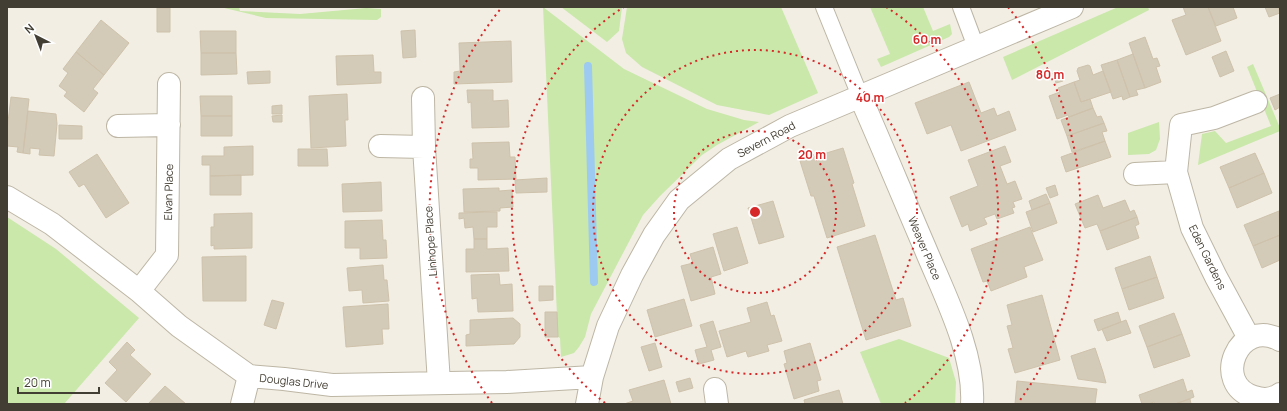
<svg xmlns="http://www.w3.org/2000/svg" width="1287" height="411" font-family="Manrope,sans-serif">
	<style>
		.green { fill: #c9e8aa }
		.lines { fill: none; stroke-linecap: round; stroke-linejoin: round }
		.stream { stroke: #9ccaf1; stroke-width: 8 }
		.building { fill: #d3cab8; stroke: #cec2ab }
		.lane-casing { stroke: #bdb6a5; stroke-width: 18 }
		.street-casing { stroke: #bdb6a5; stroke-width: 24 }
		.lane { stroke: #fff; stroke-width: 16 }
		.street { stroke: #fff; stroke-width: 22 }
		.ring { fill: none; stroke: #d62828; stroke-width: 2; stroke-dasharray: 2 4 }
		.labels { text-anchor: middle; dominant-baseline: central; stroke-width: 3; stroke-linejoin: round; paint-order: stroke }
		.street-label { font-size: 11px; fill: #433e33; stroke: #fff }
		.centre { fill: #d62828; stroke: #fff; stroke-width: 2 }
		.ring-label { font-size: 12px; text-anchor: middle; font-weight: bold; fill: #d62828; stroke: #fff; stroke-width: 3; stroke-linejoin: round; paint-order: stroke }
	</style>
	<rect width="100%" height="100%" fill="#f2eee3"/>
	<!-- green -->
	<path class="green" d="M220,7H239L240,11L300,14L366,8L381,9V17L377,20L266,18Z
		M543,7L624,69L707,109L744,120L759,122L717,145L702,155L660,196L643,215L591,314L585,337L579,347L574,353L561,357L560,338L558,337Z
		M561,7H622L619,31L607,42Z
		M627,7H781L818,93L769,115L717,105L642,67L626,53L622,39Z
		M870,7H923L933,31L950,24L952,34L949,37L881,67L877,59L890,54Z
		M1118,7H1148L1149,10L1012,80L1003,57Z
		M1253,64L1280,128V131L1198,165L1202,134L1215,131L1226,143L1271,126L1247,67Z
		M1159,122L1160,139L1156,150L1149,154L1128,155V133Z
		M7,217L56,249L139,318L64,404H7Z
		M899,339L949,358L956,382L955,404H881L860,352Z"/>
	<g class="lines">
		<!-- stream -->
		<path class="stream" d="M588,66L594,282"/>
	</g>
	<!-- building -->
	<path class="building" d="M1183,7H1208L1221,41L1186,55L1172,20L1186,15Z
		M1208,7H1233L1237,18L1216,26Z
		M1265,7H1278L1280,13L1269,17Z
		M157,8H170V32H157Z
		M101,20L129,43L104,75L76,52Z
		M415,30L416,57L403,58L401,31Z
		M200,31H236V53H201Z
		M1145,37L1153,59L1157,58L1160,66L1156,67L1161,82L1145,88L1129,43Z
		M511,41L512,82L454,84V72L460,71L459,43Z
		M1226,51L1234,71L1220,77L1212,57Z
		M76,52L104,75L93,89L98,93L84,112L64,96L67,92L59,86L68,73L63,69Z
		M201,53H236L237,74L201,75Z
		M1133,54L1145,88L1136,90L1138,95L1130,97L1117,60Z
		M373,55L374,72H381V83L337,85L336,56Z
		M1117,60L1130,97L1123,100L1122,96L1113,99L1101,65Z
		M1088,65L1090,66L1093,75L1103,71L1111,92L1081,102L1074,82L1080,80L1077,71L1078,68Z
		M270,71V83L248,84L247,72Z
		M1059,71L1063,81L1056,83L1053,73Z
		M969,82L981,113L994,108L997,116L1009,111L1016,130L961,151L951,125L927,134L915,103Z
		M1074,82L1081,102L1090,99L1093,108L1069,117L1068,115L1057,119L1049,96L1060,92L1058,88Z
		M467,90H493V101L508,100L509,127L472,128L471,102L468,103Z
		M347,94L348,120H345L346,146L311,148L309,96Z
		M1280,94V107L1275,110L1270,98Z
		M200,96H232V116H201Z
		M11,97L29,99L23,153L17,152L18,147L7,146V130Z
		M282,105V114H272V106Z
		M1093,108L1097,117L1101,116L1104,123L1067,136L1061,120Z
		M28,111L56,114L57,124L54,156L39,155L40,149L30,148V154L23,153Z
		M282,115V122H273L272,116Z
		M201,116H232V136H201Z
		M1104,123L1107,131L1102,132L1105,141L1072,152L1067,136Z
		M59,125L82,126V139H59Z
		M1105,141L1111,157L1066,172L1061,157Z
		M509,142L510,157H515L516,179L478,180V168H470V159H473L472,143Z
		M253,146V175L210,176V165H202V156H224V147Z
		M1005,146L1011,162L1000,166L1007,184L1015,181L1022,199L1013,202L1015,207L1012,208L1014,213L997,219L995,214L984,218L987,224L970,231L968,224L962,227L950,197L978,186L968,160Z
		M843,148L854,183L852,184L865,226L827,238L814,196H811L800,161Z
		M298,149H327L328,166H298Z
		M1255,153L1264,173L1229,188L1220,167Z
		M97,154L129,203L106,218L84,184L79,187L69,172Z
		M1264,173L1272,193L1237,208L1229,188Z
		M241,175V195H210V176Z
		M547,178V192L516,193L515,180Z
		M381,182L382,211L343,212L342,184Z
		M1055,185L1058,195L1050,198L1046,188Z
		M499,188V191L512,190L513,207L500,208V211L464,212L463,189Z
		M1046,194L1050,203L1032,210L1029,201Z
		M1098,195L1103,208L1125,200L1130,212L1134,210L1137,217L1100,231L1097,224L1085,228L1075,204Z
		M773,201L784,237L759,244L748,208Z
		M1050,203L1057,223L1033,232L1026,212Z
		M1279,211L1280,235L1253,246L1244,225Z
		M491,212H497V227H487V239H474L473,227L465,228L464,218L459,219V213Z
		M252,213V248L214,249V245L211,246V227H214V214Z
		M1137,217L1139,224L1135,226L1139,238L1107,250L1100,231Z
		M382,220L383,240H386L387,258L360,259V248H345V221Z
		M737,227L748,263L724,271L713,234Z
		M1030,227L1043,260L1024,267L1027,277L991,291L987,281L983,282L971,249Z
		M875,235L896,300L903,298L911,326L866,340L837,247Z
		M1280,235V260L1262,268L1253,246Z
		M474,239H487V249L508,248L509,271L466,272V249H474Z
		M713,247L721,274L711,277L715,294L691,301L681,266L693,263L690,254Z
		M246,256V301H203L202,257Z
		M1150,256L1157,277L1122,289L1115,268Z
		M383,265L384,280H387L389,301L363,303L362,290L349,291L347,268Z
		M499,274L500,285L512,284L513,311L478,312L477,298L472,299L471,275Z
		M1157,277L1164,298L1129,310L1122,289Z
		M539,286H553V300L539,301Z
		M1042,295L1060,360L1015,373L1008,349L1013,348L1007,326L1012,325L1007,305Z
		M684,299L692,326L655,337L647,310Z
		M272,300L284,303L276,329L264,325Z
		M767,302L771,316L774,315L782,341L767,345L769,351L748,357L746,351L727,357L719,331L751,322L747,308Z
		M388,304L389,329H382L383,344L346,347L343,307Z
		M545,312H557L558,337H545Z
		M1118,312L1121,322L1098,331L1094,320Z
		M1174,313L1182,334L1147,347L1139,326Z
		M513,318L520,324V337L514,344L466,346V335L470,334V320Z
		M1126,320L1131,333L1107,341L1102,329Z
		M713,321L721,347L711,350L714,360L699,364L695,350L707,347L700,325Z
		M1182,334L1190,356L1154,368L1147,347Z
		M127,342L135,350L130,355L151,374L126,402L105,383L117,370L109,362Z
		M655,343L662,367L649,371L641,347Z
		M810,343L821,380L817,381L819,391L794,399L784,364L787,363L784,351Z
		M1095,348L1103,372L1106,383L1078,379L1071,356Z
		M690,378L693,388L679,392L676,382Z
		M1183,379L1187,392L1192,390L1194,397L1175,404H1155L1154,402L1148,404H1142L1139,395Z
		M664,380L671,404H624L633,401L629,390Z
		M1017,381L1097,389L1095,404H1015Z
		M165,386L186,404H148Z
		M839,390L843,404H805L804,400Z
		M1190,399L1191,404H1175Z"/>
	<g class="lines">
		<!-- lane casing -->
		<g class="lane-casing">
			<path id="lane" d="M824,7L860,96
				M961,7L976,47"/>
		</g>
		<!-- street casing -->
		<g class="street-casing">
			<path id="street" d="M860,96C882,146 903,197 925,248C944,294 975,353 972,404
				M423,98L424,147L439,383
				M118,126L169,125
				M380,146L424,147
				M1176,172L1181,125L1214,118L1256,102
				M1135,174L1176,172L1192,228L1216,277L1249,338
				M7,197L52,224L139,291L179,326L249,376L284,379L332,385L507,382L592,377
				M139,291L167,255L169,84
				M1280,340C1238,317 1211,384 1254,397C1263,400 1272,400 1280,394
				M715,389L717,404
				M242,404L249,376
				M587,404L592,377L608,326L632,275L654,235L679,200L729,159L790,126L1072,7"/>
		</g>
		<!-- lane -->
		<use href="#lane" class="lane"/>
		<!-- street -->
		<use href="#street" class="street"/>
	</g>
	<!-- distance rings -->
	<g class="ring">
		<circle cx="755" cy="212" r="81"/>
		<circle cx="755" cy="212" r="162"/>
		<path d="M605 403A243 243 0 0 1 624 7M886 7A243 243 0 0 1 905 403"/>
		<path d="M492 403A325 325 0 0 1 502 7M1008 7A325 325 0 0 1 1018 403"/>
	</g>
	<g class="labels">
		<!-- street labels -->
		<g class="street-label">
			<text transform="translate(766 139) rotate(-28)">Severn Road</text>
			<text transform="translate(168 192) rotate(-89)">Elvan Place</text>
			<text transform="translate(430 241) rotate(-94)">Linhope Place</text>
			<text transform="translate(925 248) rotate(67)">Weaver Place</text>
			<text transform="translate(1208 257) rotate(64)">Eden Gardens</text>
			<text transform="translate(294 381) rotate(6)">Douglas Drive</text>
		</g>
	</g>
	<circle cx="755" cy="212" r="6" class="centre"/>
	<g class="ring-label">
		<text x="927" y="44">60 m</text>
		<text x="1050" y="79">80 m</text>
		<text x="870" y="102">40 m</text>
		<text x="812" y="159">20 m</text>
	</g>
	<!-- border -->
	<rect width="1287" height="411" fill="none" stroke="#433e33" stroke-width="16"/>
	<!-- north arrow -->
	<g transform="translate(36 36) rotate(318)" stroke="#ffffff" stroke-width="3" paint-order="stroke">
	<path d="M0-3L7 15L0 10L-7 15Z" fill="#433e33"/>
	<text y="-6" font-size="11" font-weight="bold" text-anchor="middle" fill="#433e33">N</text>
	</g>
	<!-- scale -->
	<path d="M18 387v6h81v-6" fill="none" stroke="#433e33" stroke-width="2"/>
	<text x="24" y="387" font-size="12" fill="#433e33" stroke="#ffffff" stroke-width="3" paint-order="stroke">20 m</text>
</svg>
